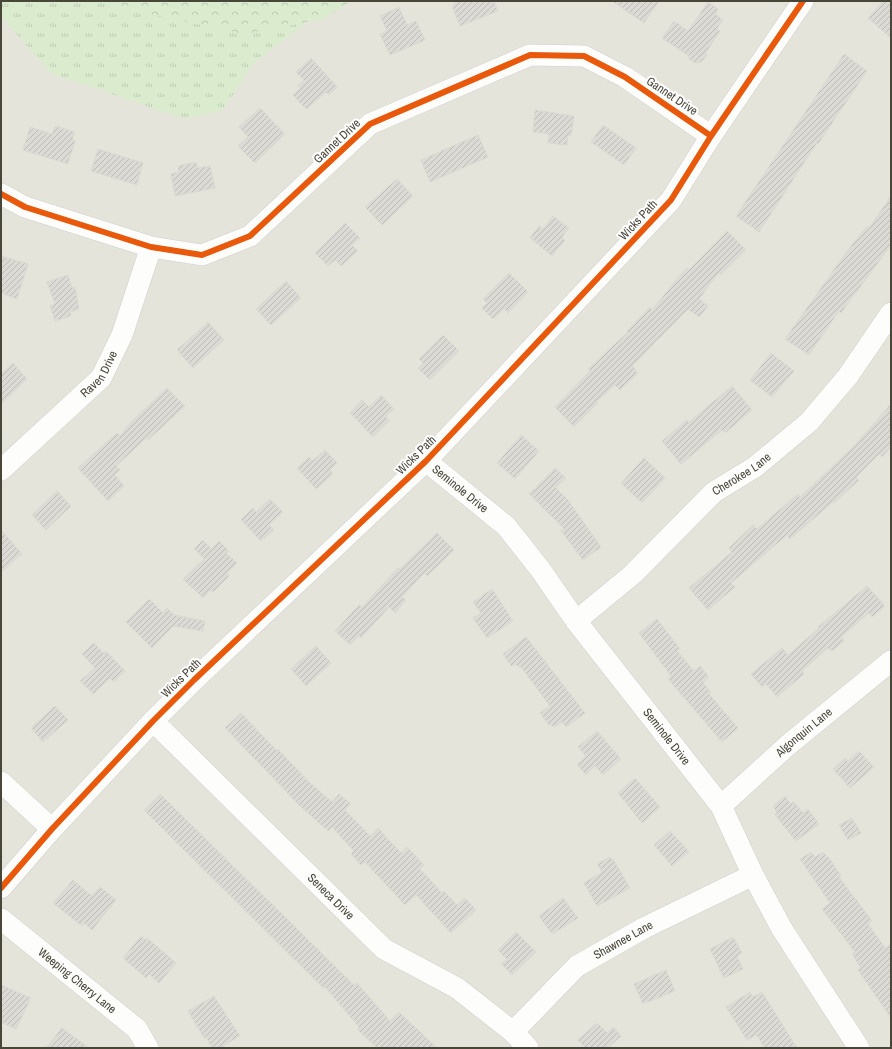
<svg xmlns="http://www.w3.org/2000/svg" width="892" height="1049" font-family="'Archivo Narrow',sans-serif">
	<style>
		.residential { fill: #e5e4db }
		.grass { fill: url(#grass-tufts) }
		.forest { fill: url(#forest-crowns) }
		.building { fill: url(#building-hatch); stroke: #dad9d2 }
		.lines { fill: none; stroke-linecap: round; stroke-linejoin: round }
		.minor-casing { stroke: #d0cfca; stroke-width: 22 }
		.minor { stroke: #fdfdfc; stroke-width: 21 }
		.cycleway-casing { stroke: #fff; stroke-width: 8 }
		.cycleway { stroke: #e8590c; stroke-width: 6 }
		.labels { text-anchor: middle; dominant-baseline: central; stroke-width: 4; stroke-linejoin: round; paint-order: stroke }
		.street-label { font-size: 12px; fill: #484539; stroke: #fff }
	</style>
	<defs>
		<pattern id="grass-tufts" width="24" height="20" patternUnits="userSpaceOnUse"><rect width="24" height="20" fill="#daebce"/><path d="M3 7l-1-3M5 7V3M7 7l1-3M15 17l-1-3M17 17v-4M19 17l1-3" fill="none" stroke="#bdcbb2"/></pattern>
		<pattern id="forest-crowns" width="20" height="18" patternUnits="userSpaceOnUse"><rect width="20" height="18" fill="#daebce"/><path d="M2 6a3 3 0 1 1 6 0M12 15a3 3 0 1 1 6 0" fill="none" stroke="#bdcbb2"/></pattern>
		<pattern id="building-hatch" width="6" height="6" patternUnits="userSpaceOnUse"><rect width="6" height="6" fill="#dbdad5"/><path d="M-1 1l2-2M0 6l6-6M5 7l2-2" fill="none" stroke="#bdbcb8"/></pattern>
	</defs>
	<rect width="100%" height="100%" fill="#f2f1ec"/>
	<!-- residential -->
	<path class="residential" d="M1,1H891V1048H1Z"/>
	<!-- grass -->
	<path class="grass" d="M1,1H106L118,7L244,34L307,22L254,63L223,110L185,119L50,73L1,16Z"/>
	<!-- forest -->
	<path class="forest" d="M106,1H352L323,19L244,34L118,7Z"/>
	<!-- building -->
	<path class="building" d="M454,1H494L498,11L460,26L452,6L455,4Z
		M612,1H659L644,23Z
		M883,1H891V38L868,18Z
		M708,2L718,9L715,14L723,20L717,28L720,31L705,54L707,55L701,62L695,63L689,59V56L662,38L674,21L688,31Z
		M399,7L407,25L416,21L425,40L390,55L380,34L387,31L380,16Z
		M844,54L867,71L818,144L817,143L759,232L736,216Z
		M311,58L337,87L329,95L326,92L306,109L293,95L301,88L298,86L304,80L296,72Z
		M260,108L285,134L255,163L238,146L248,137L239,127Z
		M535,110L574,116L571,136L568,135L567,145L548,143L549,134L533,132Z
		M603,125L636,148L624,165L591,142Z
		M55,126L75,132L72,140L75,141L68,164L23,150L30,127L52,134Z
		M478,135L488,157L430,182L421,160Z
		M98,149L143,163L137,185L91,171Z
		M196,162L198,168L210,166L215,188L175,196L171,174L179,172L178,166Z
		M397,179L413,196L382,225L365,207Z
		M891,196V245L841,313L839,311L809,355L785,339L845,254L867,226L869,228Z
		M553,216L569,228L562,237L565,240L552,256L530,238L539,226L543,229Z
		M345,223L360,238L352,245L358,251L341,266L335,260L328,266L315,253Z
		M727,231L746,250L721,275L719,272L699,299L708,306L699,317L688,309L632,366L638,373L620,390L615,385L596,402L598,403L574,427L555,407L590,371L588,369L628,332L627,331L650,307L652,310L686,268L689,270Z
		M1,256L28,264L17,299L1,293Z
		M509,273L528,292L508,313L504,309L493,319L482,308L487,303L483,299Z
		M68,275L72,288L75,287L79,309L70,312L71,316L55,321L50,305L55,304L47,282Z
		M286,281L301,298L271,325L256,309Z
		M208,322L224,340L193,368L177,350Z
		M443,335L459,351L430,380L418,368L423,363L419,359Z
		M771,353L794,371L772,397L750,380Z
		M13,363L27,379L1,404V374Z
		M732,386L752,410L725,433L722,430L681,464L662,441L687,420L689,422Z
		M167,388L185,406L148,440L146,438L116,466L120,470L115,475L124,486L108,501L78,468L117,433L120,436L132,421Z
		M381,395L394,409L386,417L389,421L373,437L350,413L362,400L369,407Z
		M891,404V447L882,457L879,454L856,477L859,480L834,503L833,502L790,539L787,535L731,583L735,587L708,610L689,588L732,552L729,548L753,525L757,529L798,494L800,497L853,447Z
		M521,435L539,451L515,479L497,463Z
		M325,450L337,463L330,470L333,474L316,489L297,468L309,457L312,461Z
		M644,458L665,478L642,503L621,483Z
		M555,468L566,478L556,488L568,500L601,547L583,560L561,531L564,529L529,494Z
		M57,491L71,506L46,530L32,515Z
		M270,499L283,512L269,525L274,530L261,541L241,520L253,508L256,512Z
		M1,530L22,554L1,572Z
		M437,533L454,550L427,576L424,573L402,597L406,600L395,613L389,607L361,638L359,636L350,645L335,631L359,605L362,607L398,568L400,569Z
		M203,540L211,549L219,541L229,551L226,553L237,563L227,573L229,576L213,592L211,590L203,598L183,579L204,559L194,549Z
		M867,586L885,606L872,617L869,613L841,637L844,641L832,651L828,648L802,671L804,674L777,697L766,684L762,687L751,674L782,648L788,655L819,628L818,627Z
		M492,589L513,621L487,638L473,618L481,613L473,602Z
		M149,599L163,613L167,608L174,615L205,621L203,631L173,626L152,648L126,622Z
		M657,619L680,649L677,651L694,671L700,666L709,677L703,683L711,692L709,694L738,728L722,742L668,679L671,676L639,633Z
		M526,637L585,713L566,727L562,722L555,727L548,724L540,713L550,706L521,667L520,668L516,664L511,666L503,654Z
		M94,643L103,653L106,651L125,671L114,682L110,678L93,694L80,681L95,668L82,654Z
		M316,646L331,663L306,686L291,669Z
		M55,706L68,720L43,742L31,728Z
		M241,713L277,751L278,749L308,781L332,802L339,794L351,804L345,810L370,836L378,828L401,853L407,847L424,865L420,869L442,893L444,891L457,905L465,898L476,910L451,933L416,895L405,905L365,862L361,865L351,854L354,851L332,827L328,831L300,806L225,728Z
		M597,731L621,759L603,775L595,766L586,775L577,764L586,756L578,747Z
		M859,751L874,767L850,788L833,769L845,758L848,761Z
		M635,778L660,807L642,823L618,793Z
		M160,794L354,985L357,983L390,1021L399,1012L437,1048H377L357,1029L359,1027L325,987L323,988L144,810Z
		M785,796L791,804L794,802L803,813L808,809L819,824L796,841L775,815L777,812L773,806Z
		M852,818L861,833L848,840L839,825Z
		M670,831L689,852L672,866L654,845Z
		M811,852L815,857L823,852L829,858L841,876L839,877L872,921L868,924L885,948L891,944V1018L858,970L861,968L852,954L855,952L822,909L830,903L800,859Z
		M610,857L612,860L613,859L630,888L597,906L584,883L602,872L597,864Z
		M73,880L92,896L100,887L116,900L92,930L84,923L82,926L53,903Z
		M563,898L578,918L552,934L539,916Z
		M516,932L536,952L512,975L501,964L507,959L498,950Z
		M141,936L146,940L147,938L176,963L159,983L149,974L146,978L123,958Z
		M733,937L742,953L737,956L743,969L724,978L710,949Z
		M666,970L675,991L643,1004L634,984Z
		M1,985L31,998L16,1029L1,1022Z
		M750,992L753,997L762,992L797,1048H765L756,1035L747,1040L726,1007Z
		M214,996L240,1036L219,1048H212L206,1037L204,1038L188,1011Z
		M597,1023L607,1033L613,1027L621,1036L608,1048H586L578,1040Z
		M62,1028L89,1048H46Z"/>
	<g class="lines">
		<!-- minor casing -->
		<g class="minor-casing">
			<g id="minor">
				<path d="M1,194L25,207L151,247L202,255L250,236L370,124L530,55L584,56L625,77L711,136"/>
				<path id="s1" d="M426,461L506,526L540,569L576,621L721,806L753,875L782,929L859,1048"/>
				<path id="s2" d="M1,470L101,378L122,335L151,247"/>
				<path id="s3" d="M576,621L633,574L714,492L755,467L809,422L848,376L891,313"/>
				<path id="s4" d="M153,721L384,949L457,988L513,1032L528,1048"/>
				<path d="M1,782L52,829"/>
				<path id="s5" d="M721,806L788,745L891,661"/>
				<path d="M1,888L52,829L153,721L194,680L426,461L671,200L711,136L803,1"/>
				<path id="s6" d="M1,919L137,1029L148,1048"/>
				<path id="s7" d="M513,1032L577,966L644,928L753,875"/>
			</g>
		</g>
		<!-- minor -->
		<use href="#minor" class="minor"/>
		<!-- cycleway casing -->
		<g class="cycleway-casing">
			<path id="cycleway" d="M1,194L25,207L151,247L202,255L250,236L370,124L530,55L584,56L625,77L711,136
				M1,888L52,829L153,721L194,680L426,461L671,200L711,136L803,1"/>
		</g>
		<!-- cycleway -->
		<use href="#cycleway" class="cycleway"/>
	</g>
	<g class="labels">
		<!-- street labels -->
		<g class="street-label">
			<text transform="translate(672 96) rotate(34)">Gannet Drive</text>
			<text transform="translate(337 141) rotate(-43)">Gannet Drive</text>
			<text transform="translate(638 220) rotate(-47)">Wicks Path</text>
			<text stroke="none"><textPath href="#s2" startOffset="138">Raven Drive</textPath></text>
			<text transform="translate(416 455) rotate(-44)">Wicks Path</text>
			<text stroke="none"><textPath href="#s3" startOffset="222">Cherokee Lane</textPath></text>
			<text stroke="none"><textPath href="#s1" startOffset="44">Seminole Drive</textPath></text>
			<text transform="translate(181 678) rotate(-44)">Wicks Path</text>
			<text stroke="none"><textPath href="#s5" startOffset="111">Algonquin Lane</textPath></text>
			<text stroke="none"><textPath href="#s1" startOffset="368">Seminole Drive</textPath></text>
			<text stroke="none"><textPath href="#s4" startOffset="250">Seneca Drive</textPath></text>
			<text stroke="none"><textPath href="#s7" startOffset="145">Shawnee Lane</textPath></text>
			<text stroke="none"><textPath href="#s6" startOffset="98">Weeping Cherry Lane</textPath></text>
		</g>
	</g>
	<!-- border -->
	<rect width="892" height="1049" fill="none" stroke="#484539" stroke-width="4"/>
</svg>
